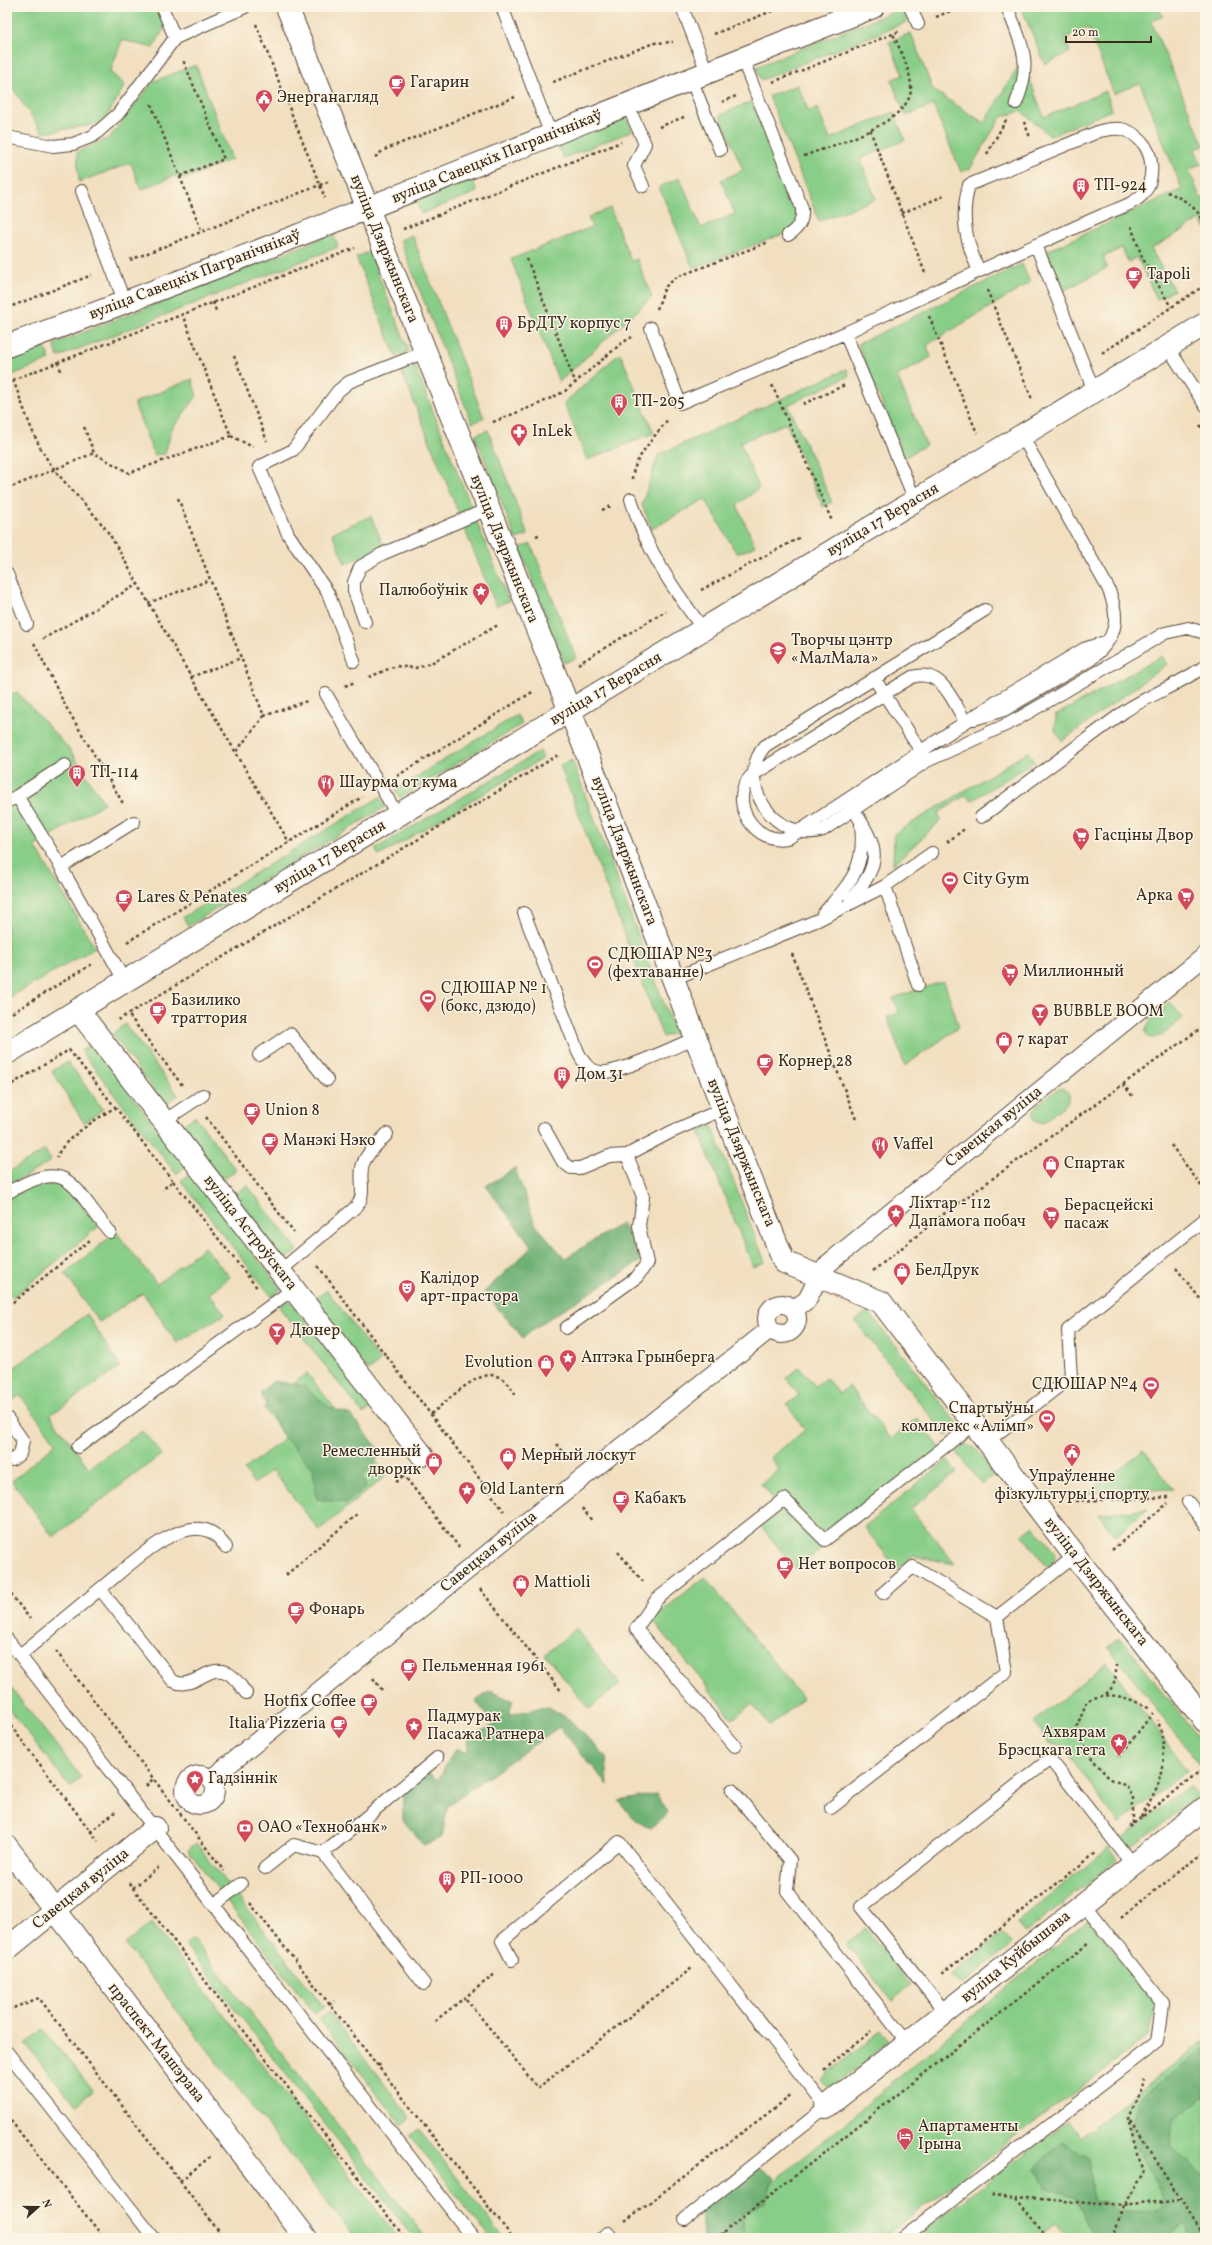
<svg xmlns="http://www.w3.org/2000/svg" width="1212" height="2245" font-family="Vollkorn,serif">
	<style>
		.green { fill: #89ce88; stroke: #627c53 }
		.forest { fill: #6eb174; stroke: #546e49 }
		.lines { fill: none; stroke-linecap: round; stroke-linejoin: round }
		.service-casing { stroke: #564536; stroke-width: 14 }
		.pedestrian-casing { stroke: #564536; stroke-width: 20 }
		.minor-casing { stroke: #564536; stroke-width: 24 }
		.secondary-casing { stroke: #564536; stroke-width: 24 }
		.primary-casing { stroke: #564536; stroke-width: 24 }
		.path { stroke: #564536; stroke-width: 2.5; stroke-dasharray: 3 3; stroke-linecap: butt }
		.service { stroke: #fff; stroke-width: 12 }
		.pedestrian { stroke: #fff; stroke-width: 18 }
		.minor { stroke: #fff; stroke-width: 22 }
		.secondary { stroke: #fff; stroke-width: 22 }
		.primary { stroke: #fff; stroke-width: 22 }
		.labels { text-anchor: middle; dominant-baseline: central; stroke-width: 3; stroke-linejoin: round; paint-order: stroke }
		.poi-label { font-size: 16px; fill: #3b2a1e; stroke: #fcf5e5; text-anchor: start }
		.street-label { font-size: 16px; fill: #3b2a1e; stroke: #fcf5e5 }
	</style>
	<rect width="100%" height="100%" fill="#fcf5e5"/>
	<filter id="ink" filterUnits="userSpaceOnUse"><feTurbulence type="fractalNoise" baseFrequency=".025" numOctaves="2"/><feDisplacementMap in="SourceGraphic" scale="8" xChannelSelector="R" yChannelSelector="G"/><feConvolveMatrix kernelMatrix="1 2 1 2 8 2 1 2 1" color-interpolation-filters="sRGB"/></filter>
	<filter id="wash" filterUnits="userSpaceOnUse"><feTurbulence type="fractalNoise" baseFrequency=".012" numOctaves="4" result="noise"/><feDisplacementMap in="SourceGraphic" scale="16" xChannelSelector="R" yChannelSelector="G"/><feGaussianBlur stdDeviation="0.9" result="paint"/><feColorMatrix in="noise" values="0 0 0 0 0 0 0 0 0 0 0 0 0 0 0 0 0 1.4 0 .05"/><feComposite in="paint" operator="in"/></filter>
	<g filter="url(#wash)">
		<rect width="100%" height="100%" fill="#f1dfc0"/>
		<!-- green -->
		<path class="green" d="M7,7H157L165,27L153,48L122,40L110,72L125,85L103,123L43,133L7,80Z
			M1021,7H1159L1163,16L1151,21L1204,146L1195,149L1201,164L1189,170L1201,199L1205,197V228L1200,220L1151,249L1174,290L1157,300L1137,257L1128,262L1122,248L1103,257L1107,268L1063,291L1047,251L1182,189L1140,83L1114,94L1088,28L1065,38L1070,52L1045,64Z
			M902,8L907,22L761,80L756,67Z
			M911,33L933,90L984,123L1022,60L1044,117L1106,91L1112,110L1050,136L1021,111L1001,117L970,169L961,172L933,105L906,116L891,80L903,75L889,42Z
			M196,65L232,159L185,179L174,176L141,190L131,163L79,182L77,152L109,138L154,81Z
			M797,85L809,112L817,108L830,139L894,112L905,140L860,159L876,199L819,221L769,96Z
			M752,101L802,227L693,268L659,187L680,178L701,228L735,214L721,180L743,170L720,115Z
			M626,116L632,131L563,158L557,144Z
			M472,178L477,192L421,214L416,200Z
			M610,208L631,261L637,259L652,297L559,382L511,259L592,227L588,217Z
			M333,234L338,247L58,357L54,344Z
			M412,235L484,418L472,423L400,240Z
			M369,252L409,351L396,357L356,257Z
			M1022,264L1030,283L927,345L931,357L897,376L926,445L904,458L858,344Z
			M45,347L50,360L7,377V362Z
			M620,353L654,433L587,460L564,403Z
			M414,364L472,509L459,514L401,370Z
			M847,369L849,376L788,405L832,502L823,507L786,423L740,443L759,488L737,505L755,546L737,554L705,499L652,529L642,505L658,455Z
			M192,379L197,396L172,429L165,454L154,455L134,403Z
			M488,430L528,535L516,539L475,435Z
			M371,516L384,547L345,564L332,533Z
			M476,520L509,601L496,606L463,525Z
			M531,544L576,658L564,663L520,548Z
			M1162,656L1167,664L1062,741L1055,731L1056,715Z
			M17,692L70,750L104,803L35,846L95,948L7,999V695Z
			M517,715L522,724L400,798L395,790Z
			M540,751L543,758L379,856L375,849Z
			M1028,752L1034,762L971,801L966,795L938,813L941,820L893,865L894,834Z
			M572,760L675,1033L663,1037L560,765Z
			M380,797L385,807L188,926L183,917Z
			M944,981L959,1027L905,1066L887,1017L899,1013L893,998Z
			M1170,1002L1183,1018C1175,1025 1159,1042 1147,1037L1145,1031L1153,1017Z
			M125,1024L178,1095L165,1105L112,1034Z
			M91,1043L186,1166L176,1174L81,1051Z
			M68,1062L103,1109L84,1123L52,1071Z
			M1062,1088L1069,1093V1101L1043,1123L1034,1120C1033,1117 1032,1114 1034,1110C1038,1103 1054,1090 1062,1088Z
			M195,1116L236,1170L222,1180L181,1126Z
			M712,1126L765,1262L753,1267L699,1131Z
			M45,1150L51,1161L7,1187V1173Z
			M191,1173L281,1289L272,1297L181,1181Z
			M40,1181L61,1183L71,1191L98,1227L12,1298L7,1291V1199Z
			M247,1185L298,1250L284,1260L234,1195Z
			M116,1232L157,1284L204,1247L230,1277L209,1294L225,1314L177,1343L143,1293L99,1322L65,1274Z
			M327,1290L380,1361L368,1371L314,1300Z
			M289,1300L373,1407L363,1414L279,1307Z
			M868,1311L959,1426L946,1436L855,1321Z
			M87,1314L120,1367L50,1415L89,1468L142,1431L162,1454L53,1537L12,1481L56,1443L20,1395L7,1405V1373Z
			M800,1367L815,1386L826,1378L839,1394L849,1386L891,1439L917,1418L943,1452L796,1569L761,1526L782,1510L761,1484L779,1470L770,1458L805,1430L787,1405L799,1395L786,1378Z
			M307,1373L387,1475L319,1530L272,1470L254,1484L244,1470L286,1437L263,1408Z
			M961,1445L975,1447L995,1474L982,1484L955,1450Z
			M1144,1450L1173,1489L1088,1493Z
			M947,1460L957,1472L911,1509L955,1564L914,1556L897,1569L864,1527Z
			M1148,1508L1116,1536L1099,1514Z
			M1034,1526L1055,1553L1053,1564L1048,1568L1022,1535Z
			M705,1577L803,1699L770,1726L752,1704L733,1719L652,1619Z
			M576,1629L620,1684L589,1709L545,1654Z
			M1120,1637L1205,1747V1762L1201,1766L1108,1647Z
			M1107,1662L1187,1771L1119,1824L1063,1747L1049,1743L1034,1722Z
			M7,1683L82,1778L70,1787L7,1707Z
			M1190,1785L1198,1796L1128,1849L1121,1839Z
			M196,1843L229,1886L221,1893L188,1850Z
			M1109,1848L1118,1859L1025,1933L1017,1922Z
			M235,1893L324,2007L315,2014L226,1900Z
			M1089,1919L1156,2005L1147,2037L882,2238H706Z
			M152,1923L398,2238H355L125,1944Z
			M865,1928L911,1985L892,2001L846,1944Z
			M1003,1933L1012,1944L963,1984L949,1976Z
			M193,1939L426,2238H414L185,1945Z
			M328,2012L411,2118L402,2125L319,2019Z
			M43,2029L93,2091L76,2105L25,2044Z
			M881,2030L889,2041L830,2089L821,2079Z
			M1205,2040V2234L1200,2238H1067L1056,2224L1038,2238H915L1067,2121L1080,2137Z
			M419,2129L504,2238H490L410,2136Z"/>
		<!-- forest -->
		<path class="forest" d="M515,1168L535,1224L565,1258L622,1223L641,1261L545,1321L523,1338L484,1292L532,1247L486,1186Z
			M273,1381L304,1386L329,1407L351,1415L382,1453L362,1477L366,1487L347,1503L317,1499L313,1468L282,1435L260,1393Z
			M490,1691L513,1701L509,1715L547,1706L569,1719L606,1756L608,1785L559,1727L448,1805L442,1837L424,1846L403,1820V1785L420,1767L438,1780L455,1749L468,1753V1738L497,1723L485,1714L476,1701Z
			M656,1794L668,1811L665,1817L651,1827L635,1821L619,1801Z
			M1205,2048V2096L1173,2121L1170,2147L1205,2176V2238H1189L1185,2224L1167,2236L1156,2238H1101L1090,2232L1076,2197L1046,2188L1035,2169L1062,2142L1089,2158L1094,2201H1107L1118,2212L1158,2211L1165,2202L1147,2166L1129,2138L1137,2100Z
			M752,2164L774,2178L764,2203L743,2213L745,2238H703L700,2196Z"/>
	</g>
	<g filter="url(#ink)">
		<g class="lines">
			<!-- service casing -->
			<g class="service-casing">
				<path id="service" d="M162,7L175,38
					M502,7L551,135
					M682,7L707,72
					M910,7L918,24
					M1007,7C1022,45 1033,62 1016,103
					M742,58L802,208C803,221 799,228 788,235
					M691,79L720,150
					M627,104L645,144L634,166L643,186
					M7,137L53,146L73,144L93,136L118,114L175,38L245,7
					M82,191L125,303
					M979,271C966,242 960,217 969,185L1100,131C1118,127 1128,127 1141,141C1154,154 1155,180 1143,194C1133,205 1116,209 1103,215C1080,225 1058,235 1036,245
					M651,328L680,403L845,333L1036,245L1094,391
					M845,333L915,500
					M1167,346L1205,405
					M631,499C646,550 672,587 703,629
					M7,574L27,624
					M985,610L765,746C733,782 777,845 823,830L927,761L1012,722L1165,633L1188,628L1205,633
					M365,622L354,591V582L360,567L382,554L488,509
					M354,661L328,593L288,534L259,467L293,450L338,391L349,382L425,352
					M874,678L924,756
					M326,694L398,816
					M974,719L1004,710L1091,659C1117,638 1121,619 1108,588L1022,436
					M965,721C952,700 942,668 912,677L751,776C726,802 757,848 790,837L999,700L1084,649L1108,641
					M17,796L65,765
					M7,802L17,796L61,867
					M850,803C876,847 887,857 850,901
					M981,817L1125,711C1151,694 1180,684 1205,666
					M885,886L918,985
					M524,913L578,1052C583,1062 588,1070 600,1072C616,1075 677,1046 695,1038
					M823,914C850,883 866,868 861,825
					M673,979L818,920L885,886L932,853
					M125,982L61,867L134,822
					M259,1055L290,1034L327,1080
					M164,1121L203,1095
					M544,1128L563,1162L571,1168H580L609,1156L627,1155
					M7,1193C71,1155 71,1187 110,1232
					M280,1271L357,1206C367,1192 358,1178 363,1164C367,1152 379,1143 387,1134
					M566,1328L637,1277L647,1263L639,1226L643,1197L627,1155L671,1132L723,1109
					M7,1418L23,1441L20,1454L12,1460
					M988,1441L1071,1377L1068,1330L1205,1219
					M78,1447L293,1289
					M1188,1502L1205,1524
					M100,1589C125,1570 177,1515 211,1532C217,1535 222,1542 226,1547
					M883,1593L913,1567L997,1617L1075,1556
					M7,1639L473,2238
					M20,1655L100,1589L173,1681C194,1692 209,1661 229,1674C236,1678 241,1687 246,1693
					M735,1746L636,1629L657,1599L784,1499L825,1540L975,1423
					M732,1790L790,1860L787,1891L908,2043
					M831,1808L1006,1672L997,1617
					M323,1853L437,1758
					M265,1868L294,1845L323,1853L424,1984
					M214,1905L241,1884
					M512,1960L502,1941L619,1842L826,2107L685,2219
					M946,2013L861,1907L1050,1759L1133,1865
					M7,2052L154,2238
					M601,2238L608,2233L612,2238
					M903,2238L1157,2042L1162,2003L1083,1903"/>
			</g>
			<!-- pedestrian casing -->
			<g class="pedestrian-casing">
				<path id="pedestrian" d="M767 1319a15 15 0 1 1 30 0a15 15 0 1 1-30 0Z
					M794,1309L807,1300L819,1276L829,1263L1205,956
					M185 1790a15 15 0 1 1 30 0a15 15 0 1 1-30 0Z
					M211,1779L518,1529L770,1329"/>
			</g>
			<!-- minor casing -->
			<g class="minor-casing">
				<path id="minor" d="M287,7L582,741L723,1109L784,1262L881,1302L1075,1556L1205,1721
					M7,346C298,240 584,120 873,7
					M78,1010L422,1455
					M7,1949L155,1828
					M826,2107L1205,1808"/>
			</g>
			<!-- secondary casing -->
			<g class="secondary-casing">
				<path id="secondary" d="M7,1053L1205,324"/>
			</g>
			<!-- primary casing -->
			<g class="primary-casing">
				<path id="primary" d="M7,1847L306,2238"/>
			</g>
			<!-- path -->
			<path class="path" d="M936,17L960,7
				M256,24L325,198
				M714,34L782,7
				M553,82L654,43L673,42
				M773,82L900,31
				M722,102L736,96
				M151,104L202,232
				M1024,122L1030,137
				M659,127L684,117
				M870,130L925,273
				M987,154L1006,120
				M804,156C832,145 914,123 911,86C910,68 900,50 893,34
				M375,157L384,150L515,97
				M180,176L224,159L183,60
				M1167,192C1184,199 1196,207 1205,223
				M902,213L946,195
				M1131,226L1142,257L1171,307
				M403,229L621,142
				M527,259L576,384
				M130,260L330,181
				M987,290L1032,399
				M213,302L216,311
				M7,308L92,275
				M657,309L665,287L677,277L769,242
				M929,316L977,433
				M1102,353L1205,285
				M234,356L267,441
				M58,362L61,371
				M13,380C24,407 32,437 49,462C67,488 92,509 110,535L191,677L289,842
				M7,382L355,248
				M772,385L832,521
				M803,404L845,385
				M493,422L541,403L565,391L622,343L632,337
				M1200,425L1205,433
				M84,427L94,453L129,473L231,436L182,314
				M231,436L253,447
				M632,479C633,459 657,434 668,419
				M7,489L94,453
				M178,498L264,716L235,753
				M602,510L611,506
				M536,536L541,534
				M701,590L801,537
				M148,603L210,580
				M43,639L138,584
				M34,643L66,707L124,805
				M578,664L666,611
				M191,677L241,658
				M369,677L396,666L415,668L431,663L498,625
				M345,686L355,682
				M264,716L307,701
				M397,776L534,691
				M947,842L966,828
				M127,942L362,797
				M792,954L857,1122
				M7,1016L92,964
				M118,1020L128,1014
				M1123,1084L1134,1098
				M182,1085L128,1014L560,754
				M7,1087L69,1050L115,1107C98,1119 63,1138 57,1157
				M115,1107L173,1181L162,1190
				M206,1117L294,1233
				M1171,1145L1205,1191
				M173,1181L258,1289
				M318,1266L504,1511
				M1176,1268L1205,1305
				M873,1271L945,1213L1205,1025
				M7,1303H12L90,1240
				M431,1414C445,1403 478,1369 496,1376C505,1378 511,1388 516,1395
				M557,1444L569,1459
				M403,1474L459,1547
				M396,1482L404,1475
				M1076,1501L1169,1497
				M582,1508L593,1522
				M1112,1550L1168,1503
				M618,1552L645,1584
				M286,1575L357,1514
				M7,1589L30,1619
				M480,1589L562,1692
				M56,1651L224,1871
				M373,1678L382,1690
				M1106,1694C1116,1685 1116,1678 1116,1665
				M7,1721L98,1841
				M1119,1757L1153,1713
				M1200,1771L1205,1779
				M146,1786L153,1779
				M1141,1817C1163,1779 1170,1764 1158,1720
				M1133,1824V1797L1126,1786L1109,1778L1093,1760L1079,1737L1077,1726L1087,1701C1108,1690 1129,1697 1150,1709
				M1129,1827L1205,1767
				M90,1832L115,1812
				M129,1883L405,2238
				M133,1888L159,1867
				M250,1903L513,2238
				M1121,1918L1205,1851
				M942,1974L1097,1852
				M466,1999L538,2088L692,1968
				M329,2005L334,2001
				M8,2010L39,1998L224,2238
				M435,2021L496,1973
				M378,2066L382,2063
				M824,2070L871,2031
				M7,2116L104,2238
				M1131,2122L1205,2235
				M180,2181L211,2156
				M992,2195L1123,2206L1181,2199
				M1016,2197L1048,2238
				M625,2221L792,2095
				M715,2238L724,2232
				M728,2238L724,2232L1089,1943
				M1113,2238L1123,2206L1143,2173L1129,2120L1144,2080"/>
			<!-- service -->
			<use href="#service" class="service"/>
			<!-- pedestrian -->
			<use href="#pedestrian" class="pedestrian"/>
			<!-- minor -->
			<use href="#minor" class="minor"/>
			<!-- secondary -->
			<use href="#secondary" class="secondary"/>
			<!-- primary -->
			<use href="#primary" class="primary"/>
		</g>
	</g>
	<!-- icons -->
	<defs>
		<g id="cafe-pin" transform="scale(0.9)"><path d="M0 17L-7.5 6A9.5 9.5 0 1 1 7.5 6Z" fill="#d1495b" stroke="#fcf5e5"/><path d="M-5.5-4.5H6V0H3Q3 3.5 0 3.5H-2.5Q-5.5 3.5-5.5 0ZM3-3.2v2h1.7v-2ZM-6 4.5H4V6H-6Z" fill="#fff"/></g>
		<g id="civic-pin" transform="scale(0.9)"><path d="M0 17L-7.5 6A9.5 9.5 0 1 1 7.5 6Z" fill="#d1495b" stroke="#fcf5e5"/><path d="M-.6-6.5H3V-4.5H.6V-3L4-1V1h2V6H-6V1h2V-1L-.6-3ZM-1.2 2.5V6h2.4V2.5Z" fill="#fff"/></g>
		<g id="building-pin" transform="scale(0.9)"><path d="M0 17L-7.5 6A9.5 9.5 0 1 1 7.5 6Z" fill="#d1495b" stroke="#fcf5e5"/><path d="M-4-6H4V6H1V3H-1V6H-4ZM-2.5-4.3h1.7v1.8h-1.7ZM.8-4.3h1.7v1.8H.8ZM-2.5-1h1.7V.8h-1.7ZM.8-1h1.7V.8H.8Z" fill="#fff"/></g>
		<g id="pharmacy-pin" transform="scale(0.9)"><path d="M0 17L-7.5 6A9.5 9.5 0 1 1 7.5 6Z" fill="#d1495b" stroke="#fcf5e5"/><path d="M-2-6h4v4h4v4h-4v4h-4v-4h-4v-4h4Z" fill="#fff"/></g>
		<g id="sight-pin" transform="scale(0.9)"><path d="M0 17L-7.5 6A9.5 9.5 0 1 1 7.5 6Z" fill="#d1495b" stroke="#fcf5e5"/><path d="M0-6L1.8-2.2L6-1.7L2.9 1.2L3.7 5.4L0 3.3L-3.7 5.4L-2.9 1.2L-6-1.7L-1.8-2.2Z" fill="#fff"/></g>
		<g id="school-pin" transform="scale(0.9)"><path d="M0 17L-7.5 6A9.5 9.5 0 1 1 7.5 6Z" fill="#d1495b" stroke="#fcf5e5"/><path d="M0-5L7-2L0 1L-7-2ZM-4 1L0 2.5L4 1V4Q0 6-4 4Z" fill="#fff"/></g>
		<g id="restaurant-pin" transform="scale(0.9)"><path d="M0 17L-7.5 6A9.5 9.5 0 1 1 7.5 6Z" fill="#d1495b" stroke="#fcf5e5"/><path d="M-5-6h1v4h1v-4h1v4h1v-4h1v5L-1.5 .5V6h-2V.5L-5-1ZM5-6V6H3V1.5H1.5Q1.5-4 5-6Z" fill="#fff"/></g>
		<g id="supermarket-pin" transform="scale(0.9)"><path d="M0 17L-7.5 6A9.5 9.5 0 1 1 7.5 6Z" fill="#d1495b" stroke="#fcf5e5"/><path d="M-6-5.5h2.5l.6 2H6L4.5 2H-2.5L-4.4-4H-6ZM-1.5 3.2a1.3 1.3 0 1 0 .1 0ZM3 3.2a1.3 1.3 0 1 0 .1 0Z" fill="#fff"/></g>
		<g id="stadium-pin" transform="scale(0.9)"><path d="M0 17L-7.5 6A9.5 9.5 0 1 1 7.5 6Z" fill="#d1495b" stroke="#fcf5e5"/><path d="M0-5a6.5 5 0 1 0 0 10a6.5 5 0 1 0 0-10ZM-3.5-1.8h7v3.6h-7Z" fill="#fff"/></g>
		<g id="bar-pin" transform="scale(0.9)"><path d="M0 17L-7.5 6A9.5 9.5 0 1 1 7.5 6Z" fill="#d1495b" stroke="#fcf5e5"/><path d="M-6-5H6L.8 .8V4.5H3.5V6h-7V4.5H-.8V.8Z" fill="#fff"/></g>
		<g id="shop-pin" transform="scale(0.9)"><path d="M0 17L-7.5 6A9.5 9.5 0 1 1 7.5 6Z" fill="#d1495b" stroke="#fcf5e5"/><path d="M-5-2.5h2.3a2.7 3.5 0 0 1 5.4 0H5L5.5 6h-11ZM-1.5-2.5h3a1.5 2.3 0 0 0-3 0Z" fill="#fff"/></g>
		<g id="theatre-pin" transform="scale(0.9)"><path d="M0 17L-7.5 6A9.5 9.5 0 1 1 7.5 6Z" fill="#d1495b" stroke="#fcf5e5"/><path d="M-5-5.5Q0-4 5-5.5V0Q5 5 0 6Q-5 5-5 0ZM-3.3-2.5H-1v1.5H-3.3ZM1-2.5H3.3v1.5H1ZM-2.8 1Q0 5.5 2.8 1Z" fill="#fff"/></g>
		<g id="bank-pin" transform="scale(0.9)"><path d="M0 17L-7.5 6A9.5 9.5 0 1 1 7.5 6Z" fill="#d1495b" stroke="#fcf5e5"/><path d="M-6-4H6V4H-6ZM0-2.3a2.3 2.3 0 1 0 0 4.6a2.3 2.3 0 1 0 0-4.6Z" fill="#fff"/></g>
		<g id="hotel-pin" transform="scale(0.9)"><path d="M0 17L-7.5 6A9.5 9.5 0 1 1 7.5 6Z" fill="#d1495b" stroke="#fcf5e5"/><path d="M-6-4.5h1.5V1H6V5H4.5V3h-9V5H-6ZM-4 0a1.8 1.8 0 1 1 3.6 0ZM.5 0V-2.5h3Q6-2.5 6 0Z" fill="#fff"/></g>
	</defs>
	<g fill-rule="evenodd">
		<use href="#cafe-pin" x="397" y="83"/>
		<use href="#civic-pin" x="264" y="98"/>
		<use href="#building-pin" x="1081" y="186"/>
		<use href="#cafe-pin" x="1134" y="275"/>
		<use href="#building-pin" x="504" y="324"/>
		<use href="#building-pin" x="619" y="402"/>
		<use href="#pharmacy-pin" x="519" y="432"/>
		<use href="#sight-pin" x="481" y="591"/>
		<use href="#school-pin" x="778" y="650"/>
		<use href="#building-pin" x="77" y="773"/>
		<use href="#restaurant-pin" x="326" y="783"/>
		<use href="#supermarket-pin" x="1081" y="836"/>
		<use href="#stadium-pin" x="950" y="880"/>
		<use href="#supermarket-pin" x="1186" y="896"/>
		<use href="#cafe-pin" x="124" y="898"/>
		<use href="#stadium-pin" x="595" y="964"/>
		<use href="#supermarket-pin" x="1010" y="972"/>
		<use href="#stadium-pin" x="428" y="998"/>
		<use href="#cafe-pin" x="158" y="1010"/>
		<use href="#bar-pin" x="1040" y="1012"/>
		<use href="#shop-pin" x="1004" y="1040"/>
		<use href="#cafe-pin" x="765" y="1062"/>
		<use href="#building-pin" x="562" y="1075"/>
		<use href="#cafe-pin" x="252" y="1111"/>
		<use href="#cafe-pin" x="270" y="1141"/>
		<use href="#restaurant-pin" x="880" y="1145"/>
		<use href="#shop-pin" x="1051" y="1164"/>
		<use href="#sight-pin" x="896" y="1213"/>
		<use href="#supermarket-pin" x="1051" y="1215"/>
		<use href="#shop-pin" x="902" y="1271"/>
		<use href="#theatre-pin" x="407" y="1288"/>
		<use href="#bar-pin" x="277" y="1331"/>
		<use href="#sight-pin" x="568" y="1358"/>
		<use href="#shop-pin" x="546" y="1363"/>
		<use href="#stadium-pin" x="1151" y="1385"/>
		<use href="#stadium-pin" x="1047" y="1418"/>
		<use href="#civic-pin" x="1072" y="1452"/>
		<use href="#shop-pin" x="508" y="1456"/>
		<use href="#shop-pin" x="434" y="1461"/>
		<use href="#sight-pin" x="467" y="1490"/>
		<use href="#cafe-pin" x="621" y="1499"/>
		<use href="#cafe-pin" x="785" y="1565"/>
		<use href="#shop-pin" x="521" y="1583"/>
		<use href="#cafe-pin" x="296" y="1610"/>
		<use href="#cafe-pin" x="409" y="1667"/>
		<use href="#cafe-pin" x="369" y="1702"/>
		<use href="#cafe-pin" x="339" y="1724"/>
		<use href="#sight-pin" x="414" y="1726"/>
		<use href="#sight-pin" x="1119" y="1742"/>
		<use href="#sight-pin" x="195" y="1779"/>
		<use href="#bank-pin" x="245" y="1828"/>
		<use href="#building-pin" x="447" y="1879"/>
		<use href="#hotel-pin" x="905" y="2136"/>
	</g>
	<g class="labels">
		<!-- poi labels -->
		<g class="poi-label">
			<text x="410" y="83">Гагарин</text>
			<text x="277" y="98">Энерганагляд</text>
			<text x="1094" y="186">ТП-924</text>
			<text x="1147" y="275">Tapoli</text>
			<text x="517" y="324">БрДТУ корпус 7</text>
			<text x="632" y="402">ТП-205</text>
			<text x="532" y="432">InLek</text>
			<text x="468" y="591" text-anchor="end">Палюбоўнік</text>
			<text x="791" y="641">Творчы цэнтр<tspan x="791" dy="18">«МалМала»</tspan></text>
			<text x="90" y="773">ТП-114</text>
			<text x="339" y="783">Шаурма от кума</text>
			<text x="1094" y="836">Гасціны Двор</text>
			<text x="963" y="880">City Gym</text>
			<text x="1173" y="896" text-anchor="end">Арка</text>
			<text x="137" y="898">Lares &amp; Penates</text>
			<text x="608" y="955">СДЮШАР №3<tspan x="608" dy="18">(фехтаванне)</tspan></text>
			<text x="1023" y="972">Миллионный</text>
			<text x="441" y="989">СДЮШАР № 1<tspan x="441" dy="18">(бокс, дзюдо)</tspan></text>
			<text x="171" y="1001">Базилико<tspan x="171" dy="18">траттория</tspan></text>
			<text x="1053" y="1012">BUBBLE BOOM</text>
			<text x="1017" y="1040">7 карат</text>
			<text x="778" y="1062">Корнер 28</text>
			<text x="575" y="1075">Дом 31</text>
			<text x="265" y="1111">Union 8</text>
			<text x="283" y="1141">Манэкі Нэко</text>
			<text x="893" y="1145">Vaffel</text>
			<text x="1064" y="1164">Спартак</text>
			<text x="909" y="1204">Ліхтар - 112<tspan x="909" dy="18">Дапамога побач</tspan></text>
			<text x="1064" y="1206">Берасцейскі<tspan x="1064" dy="18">пасаж</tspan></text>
			<text x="915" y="1271">БелДрук</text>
			<text x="420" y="1279">Калідор<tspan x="420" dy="18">арт-прастора</tspan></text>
			<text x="290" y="1331">Дюнер</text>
			<text x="581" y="1358">Аптэка Грынберга</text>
			<text x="533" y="1363" text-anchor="end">Evolution</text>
			<text x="1138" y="1385" text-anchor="end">СДЮШАР №4</text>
			<text x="1034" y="1409" text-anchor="end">Спартыўны<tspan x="1034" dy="18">комплекс «Алімп»</tspan></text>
			<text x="421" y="1452" text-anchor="end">Ремесленный<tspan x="421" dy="18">дворик</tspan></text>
			<text x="521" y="1456">Мерный лоскут</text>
			<text x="1072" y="1477" text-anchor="middle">Упраўленне<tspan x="1072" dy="18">фізкультуры і спорту</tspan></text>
			<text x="480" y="1490">Old Lantern</text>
			<text x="634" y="1499">Кабакъ</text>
			<text x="798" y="1565">Нет вопросов</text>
			<text x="534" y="1583">Mattioli</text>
			<text x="309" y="1610">Фонарь</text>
			<text x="422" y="1667">Пельменная 1961</text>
			<text x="356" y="1702" text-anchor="end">Hotfix Coffee</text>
			<text x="427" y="1717">Падмурак<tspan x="427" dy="18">Пасажа Ратнера</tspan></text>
			<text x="326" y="1724" text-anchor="end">Italia Pizzeria</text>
			<text x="1106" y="1733" text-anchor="end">Ахвярам<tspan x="1106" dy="18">Брэсцкага гета</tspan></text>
			<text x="208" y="1779">Гадзіннік</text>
			<text x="258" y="1828">ОАО «Технобанк»</text>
			<text x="460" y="1879">РП-1000</text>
			<text x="918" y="2127">Апартаменты<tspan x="918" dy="18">Ірына</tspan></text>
		</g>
		<!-- street labels -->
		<g class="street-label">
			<text transform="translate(497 157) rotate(-22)">вуліца Савецкіх Пагранічнікаў</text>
			<text transform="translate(384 249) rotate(68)">вуліца Дзяржынскага</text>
			<text transform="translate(195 275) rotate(-21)">вуліца Савецкіх Пагранічнікаў</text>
			<text transform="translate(883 520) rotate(-31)">вуліца 17 Верасня</text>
			<text transform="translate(504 549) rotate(68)">вуліца Дзяржынскага</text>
			<text transform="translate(606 689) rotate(-31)">вуліца 17 Верасня</text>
			<text transform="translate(624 851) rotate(69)">вуліца Дзяржынскага</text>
			<text transform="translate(330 857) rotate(-31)">вуліца 17 Верасня</text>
			<text transform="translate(994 1127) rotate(-39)">Савецкая вуліца</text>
			<text transform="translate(741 1153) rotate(68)">вуліца Дзяржынскага</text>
			<text transform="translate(250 1233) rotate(52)">вуліца Астроўскага</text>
			<text transform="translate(489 1552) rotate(-39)">Савецкая вуліца</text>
			<text transform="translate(1096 1582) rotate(52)">вуліца Дзяржынскага</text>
			<text transform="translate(81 1889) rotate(-39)">Савецкая вуліца</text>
			<text transform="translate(1016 1957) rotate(-39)">вуліца Куйбышава</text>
			<text transform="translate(156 2043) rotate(52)">праспект Машэрава</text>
		</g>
	</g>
	<!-- margin -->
	<rect width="1212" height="2245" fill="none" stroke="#fcf5e5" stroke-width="24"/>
	<!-- north arrow -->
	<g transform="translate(38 2207) rotate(69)" stroke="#fcf5e5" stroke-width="3" paint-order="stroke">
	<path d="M0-3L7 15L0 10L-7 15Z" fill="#3b2a1e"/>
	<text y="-6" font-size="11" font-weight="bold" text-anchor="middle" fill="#3b2a1e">N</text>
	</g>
	<!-- scale -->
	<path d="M1066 36v6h85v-6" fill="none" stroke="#3b2a1e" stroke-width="2"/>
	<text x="1072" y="36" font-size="12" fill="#3b2a1e" stroke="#fcf5e5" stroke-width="3" paint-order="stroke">20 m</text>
</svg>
